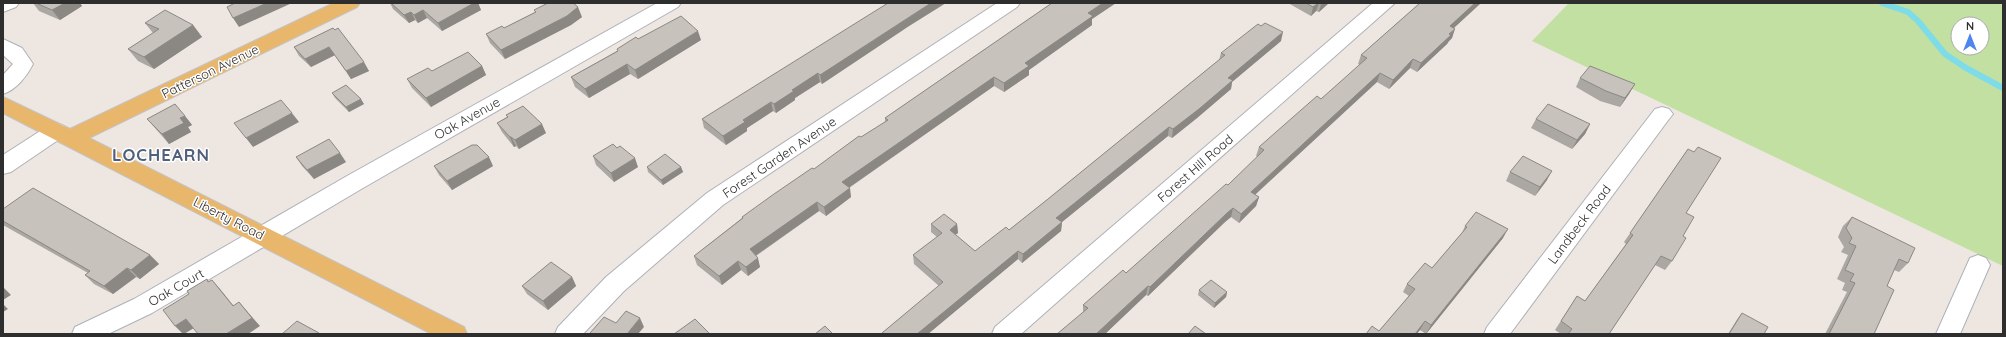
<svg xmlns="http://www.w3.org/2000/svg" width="2006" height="337" font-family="Quicksand,sans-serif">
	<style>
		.green { fill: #c1e0a2; fill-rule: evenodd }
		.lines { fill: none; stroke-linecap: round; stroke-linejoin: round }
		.stream { stroke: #7ddce7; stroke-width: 6 }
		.minor-casing { stroke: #aeb1b9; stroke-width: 2 }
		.major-casing { stroke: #c4c4c4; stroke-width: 2 }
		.minor { fill: #fff; fill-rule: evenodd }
		.major { fill: #e8b76c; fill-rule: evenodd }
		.wall { fill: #aba7a2 }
		.shaded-wall { fill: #8b8884 }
		.building { fill: #c7c2bc; stroke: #8b8884 }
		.labels { text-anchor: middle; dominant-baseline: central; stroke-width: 3; stroke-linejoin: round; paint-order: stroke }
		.street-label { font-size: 13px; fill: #2e2e2e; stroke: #fff }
		.district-label { font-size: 17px; font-weight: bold; letter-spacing: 1px; fill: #505f7c; stroke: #fff }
	</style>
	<rect width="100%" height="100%" fill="#eee6e1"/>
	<!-- green -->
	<path class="green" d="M1569,3H2003V266L1532,41ZM1958,24H1982V48H1958Z"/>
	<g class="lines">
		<!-- stream -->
		<path class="stream" d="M1882,3L1908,12L1918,21L1945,54L1966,68L2003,88"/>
		<!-- minor casing -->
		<g class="minor-casing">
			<path id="minor" d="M3,3H19L16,7L3,12Z
				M657,3H681L678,7L363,188L152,313L108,334H72L75,327L134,299L347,176Z
				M997,3H1020L1017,7L723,205L624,291L583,334H555L558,327L606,277L707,193Z
				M1373,3H1395L1021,334H992L995,327Z
				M3,39L22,48L33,64C27,76 16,90 3,94V75L13,64L3,55Z
				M1662,107L1669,109L1673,114L1669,119L1510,334H1484L1487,327L1655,109Z
				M56,123L64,126L67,131L64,136L11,172L3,174V155L48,126Z
				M1978,255L1986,258L1990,265L1960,334H1936L1970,258Z"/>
		</g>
		<!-- major casing -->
		<g class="major-casing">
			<path id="major" d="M334,3H360L357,7L89,138L464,327L467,334H432L3,113V97L70,129Z"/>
		</g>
		<!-- minor -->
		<use href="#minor" class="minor"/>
		<!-- major -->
		<use href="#major" class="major"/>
	</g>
	<!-- wall -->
	<path class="wall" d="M33,3H80L82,6L60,20L39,11Z
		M390,3H478L481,10L442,31L427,18L418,23L415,20L409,23L393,9Z
		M1052,3H1116L1092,19V25L1029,70V75L1004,92L994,86L849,188L851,197L826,216L819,211L756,256L760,267L748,276L741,270L722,285L697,265L694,256L742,218V217L885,122V118Z
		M1288,3H1329L1319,12L1316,11L1311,16Z
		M1420,3H1481L1454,28L1452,38L1449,41L1447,44L1417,72L1410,68L1389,89L1377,82L1255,195L1259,197L1256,206L1239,223L1231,217L1225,222L1148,296L1146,295L1105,334H1057L1083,313V305L1126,273L1228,185L1258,157L1256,156L1259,147L1321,99L1360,65L1358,64L1361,55Z
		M534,10L582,17L571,25L505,59L490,43L486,34L504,28L535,12Z
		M145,23L193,25L202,37L154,69L138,61L128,49L153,33Z
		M333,28L369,71L351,79L335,55L311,67L299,56L294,47Z
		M906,28L822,84L820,82L795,98V100L776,113L773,111L747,128V131L726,145L704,128L702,119Z
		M638,39L701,40L638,79L630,74L589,98L575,87L571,77Z
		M1281,41L1232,82L1231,89L1197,118L1172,138L1168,136L1062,222L1061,231L1022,263L1018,259L928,334H882V333L939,286L914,264L913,255L937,237L931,232V224H957L958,233L955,235L975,251L1009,230L1048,199L1219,60L1221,53Z
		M482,66L486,75L431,107L412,88L407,79L432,71Z
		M1580,78L1635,84L1629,94L1620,107L1600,101L1576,87Z
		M332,93L364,104L349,112L335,98Z
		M506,115L546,133L519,149L516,146L514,147L502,132L497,123L507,117Z
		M185,116L192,125L188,127L191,132L169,144L147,119Z
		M1536,119L1590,124L1585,134L1572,149L1531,128Z
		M1688,149L1686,213L1683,236L1672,261L1665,270L1655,265L1609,334H1561L1555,330L1577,296L1585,301L1626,244L1624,242Z
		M593,156L638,167L614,182L596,165Z
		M296,157L346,162L314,179L302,166Z
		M434,166H493L452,190L439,175Z
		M647,167H681L683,172L663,185L648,172Z
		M1510,172L1547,180L1535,196L1506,181Z
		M3,209L150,255L159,264L140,279L136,277L113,294L94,284L85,275L88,273L3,225Z
		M1852,217L1908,263L1899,272L1894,270L1887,286L1874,334H1825L1847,292L1842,290L1845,283L1837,279L1848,255L1841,252L1844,247L1838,237L1843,226Z
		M1465,226L1503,238L1426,334L1420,330L1379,331L1409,296L1403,292L1407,284L1432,268L1462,233Z
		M572,277L576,286L548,310L527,294L522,286Z
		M1199,290L1227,292L1226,297L1214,308L1198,295Z
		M1742,313L1764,334H1728L1738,318Z"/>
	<!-- shaded-wall -->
	<path class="shaded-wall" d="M65,3H80L82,6L60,20L52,10Z
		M267,3H292L239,27L233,18Z
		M474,3H478L481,10L442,31L438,23Z
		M931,3H946L906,28L822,84L820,75Z
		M1103,3H1116L1092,19V25L1029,70V75L1004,92V83L1025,63L1088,13Z
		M1319,3L1316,11L1311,16L1313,7Z
		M1322,3H1329L1319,12L1321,4Z
		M1475,3H1481L1446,35L1450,26Z
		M578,7L582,17L571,25L505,59L501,50Z
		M423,10L427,18L418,23L414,15Z
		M411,12L415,20L409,23L404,15Z
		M193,25L202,37L154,69L144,57Z
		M1455,29L1452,38L1449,41L1447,44L1417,72L1421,63Z
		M698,31L701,40L638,79L635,70Z
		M1283,32L1281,41L1232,82L1231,89L1197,118L1172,138L1173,129L1228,78Z
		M329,47L335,55L311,67L305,59Z
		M1413,59L1410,68L1389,89L1393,80Z
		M364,62L369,71L351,79L346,71Z
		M627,64L630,74L589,98L585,89Z
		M482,66L486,75L431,107L426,98Z
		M818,73L820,82L795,98V100L776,113L774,104L792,90Z
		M1380,73L1377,82L1248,201L1251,192Z
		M994,77V86L844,191L842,182Z
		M1635,84L1629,94L1620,107L1625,98Z
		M361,99L364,104L349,112L346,107Z
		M771,102L773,111L747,128V131L726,145L723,136L743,120Z
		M292,113L299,122L253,147L246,138Z
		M185,116L192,125L188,127L191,132L169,144L162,134L180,118Z
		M542,124L546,133L519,149L515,140Z
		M1590,124L1585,134L1572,149L1577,140Z
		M1169,127L1168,136L1062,222L1061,231L1022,263L1023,254L1056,218Z
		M510,137H511L516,146L514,147Z
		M340,153L346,162L314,179L307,170Z
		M489,157L493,166L452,190L447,181Z
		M635,158L638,167L614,182L611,173Z
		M681,167L683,172L663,185L661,180Z
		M1552,171L1547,180L1535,196L1540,187Z
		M850,188L851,197L826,216L824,207Z
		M1259,197L1256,206L1239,223L1241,214Z
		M817,202L819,211L752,258L750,249Z
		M1233,208L1231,217L1225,222L1148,296L1150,287L1227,213Z
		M957,224L958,233L950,238V230Z
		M1508,229L1503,238L1426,334L1431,325Z
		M1018,251V259L928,334H917Z
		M150,255L159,264L140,279L131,270Z
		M758,258L760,267L748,276L746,267Z
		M738,261L741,270L722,285L719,276Z
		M127,268L136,277L113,294L104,286Z
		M572,277L576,286L548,310L543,301Z
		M212,280L220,289L241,315L233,306Z
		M1148,286L1146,295L1105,334H1096Z
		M3,287L11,295L3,300Z
		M1227,292L1226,297L1214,308L1215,303Z
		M239,302L260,326L248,334H226Z
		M3,304L8,309L3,312Z
		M640,318L644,327L638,334H627Z
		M186,319L194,328L184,334H183L175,326Z
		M1425,321L1420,330L1417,334H1415Z"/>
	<!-- building -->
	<path class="building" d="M36,3H65L52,10Z
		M235,3H267L233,18L227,7Z
		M391,3H474L438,23L423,10L414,15L411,12L404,15Z
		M548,3H573L578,7L567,16L501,50L486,34L502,26L504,28L536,12L534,10Z
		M888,3H931L820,75L818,73L792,90L794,91L774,104L771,102L743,120L745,122L723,136L702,119Z
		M1052,3H1103L1088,13L1093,16L1025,63L1029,66L1004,83L994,77L842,182L850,188L824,207L817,202L750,249L758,258L746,267L738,261L719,276L694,256L743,218L742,217L774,194L812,168L814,169L859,136L861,137L888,120L885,118Z
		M1306,3H1318L1313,7Z
		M1420,3H1475L1450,26L1455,29L1449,34L1451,35L1421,63L1413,59L1393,80L1380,73L1251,192L1259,197L1241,214L1233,208L1227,213L1150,287L1148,286L1096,334H1057L1088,308L1083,305L1123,270L1126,273L1226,184L1228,185L1264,150L1259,147L1317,96L1321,99L1367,58L1361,55Z
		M165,10L193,25L144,57L128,49L159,29L145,23Z
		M681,16L698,31L635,70L627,64L585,89L571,77L618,51L617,49L636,37L638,39Z
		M1265,23L1283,32L1228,78L1233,80L1199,109L1173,129L1169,127L1056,218L1062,222L1023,254L1018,251L917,334H883L882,333L943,282L913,255L942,233L931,224L944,214L957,224L950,230L975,251L1006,227L1009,230L1048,199L1225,55L1221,53L1258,24L1261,26Z
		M333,28L335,30L338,28L364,62L346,71L329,47L305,59L294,47Z
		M468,52L482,66L426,98L407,79L428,68L432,71Z
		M1590,66L1635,84L1625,98L1606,91L1580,78Z
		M346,85L361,99L346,107L332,93Z
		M281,100L292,113L246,138L234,123Z
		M175,104L185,116L180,118L184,123L162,134L147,119Z
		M1548,104L1590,124L1577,140L1536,119Z
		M523,106L542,124L515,140L511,137H510L497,123L508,117L506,115Z
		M329,139L340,153L307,170L296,157Z
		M613,144L617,148L620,146L635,158L611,173L593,156Z
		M472,145H477L489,157L447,181L434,166Z
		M1698,147L1721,158L1686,213L1694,217L1683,236L1686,238L1672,261L1661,256L1609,334H1568L1572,329L1561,321L1577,296L1585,301L1633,235L1630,233L1688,149L1694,152Z
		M665,154L681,167L661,180L647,167Z
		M1523,156L1552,171L1540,187L1510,172Z
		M33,188L150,255L131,270L127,268L104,286L85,275L90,271L3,221V209Z
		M1476,212L1508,229L1431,325L1425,321L1415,334H1366L1372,326L1379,331L1415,289L1407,284L1425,263L1432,268L1467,227L1465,226Z
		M1852,217L1915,248L1908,263L1899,259L1887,286L1894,290L1874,334H1829L1855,283L1850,281L1854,274L1845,270L1856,246L1849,243L1852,238L1846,228Z
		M551,262L572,277L543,301L522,286Z
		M207,279L208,282L212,280L233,306L239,302L252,318L226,334H198L186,319L175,326L163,310L189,294L187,291Z
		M1211,280L1227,292L1215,303L1199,290Z
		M626,311L640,318L627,334H592L590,333L604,317L616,323Z
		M1742,313L1768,327L1764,334H1729Z
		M695,319L710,334H674Z
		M297,321L319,333L318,334H282Z
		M825,326L833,334H815Z
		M1195,326L1206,334H1188Z"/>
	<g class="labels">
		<!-- street labels -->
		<g class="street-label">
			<text transform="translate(210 71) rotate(-26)">Patterson Avenue</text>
			<text transform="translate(467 118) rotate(-29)">Oak Avenue</text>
			<text transform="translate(779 157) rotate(-34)">Forest Garden Avenue</text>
			<text transform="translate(1195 168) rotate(-41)">Forest Hill Road</text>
			<text transform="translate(229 218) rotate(27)">Liberty Road</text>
			<text transform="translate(1579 224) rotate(-53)">Landbeck Road</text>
			<text transform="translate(176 287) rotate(-30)">Oak Court</text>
		</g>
		<!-- district labels -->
		<g class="district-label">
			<text x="161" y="154">LOCHEARN</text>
		</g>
	</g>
	<!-- border -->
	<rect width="2006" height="337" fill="none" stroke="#2e2e2e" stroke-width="8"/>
	<!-- north arrow -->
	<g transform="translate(1970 36)"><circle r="19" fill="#ffffff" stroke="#ababab"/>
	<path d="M0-3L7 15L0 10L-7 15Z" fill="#4e85ee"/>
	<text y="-6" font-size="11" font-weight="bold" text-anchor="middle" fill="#2e2e2e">N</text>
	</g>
</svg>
